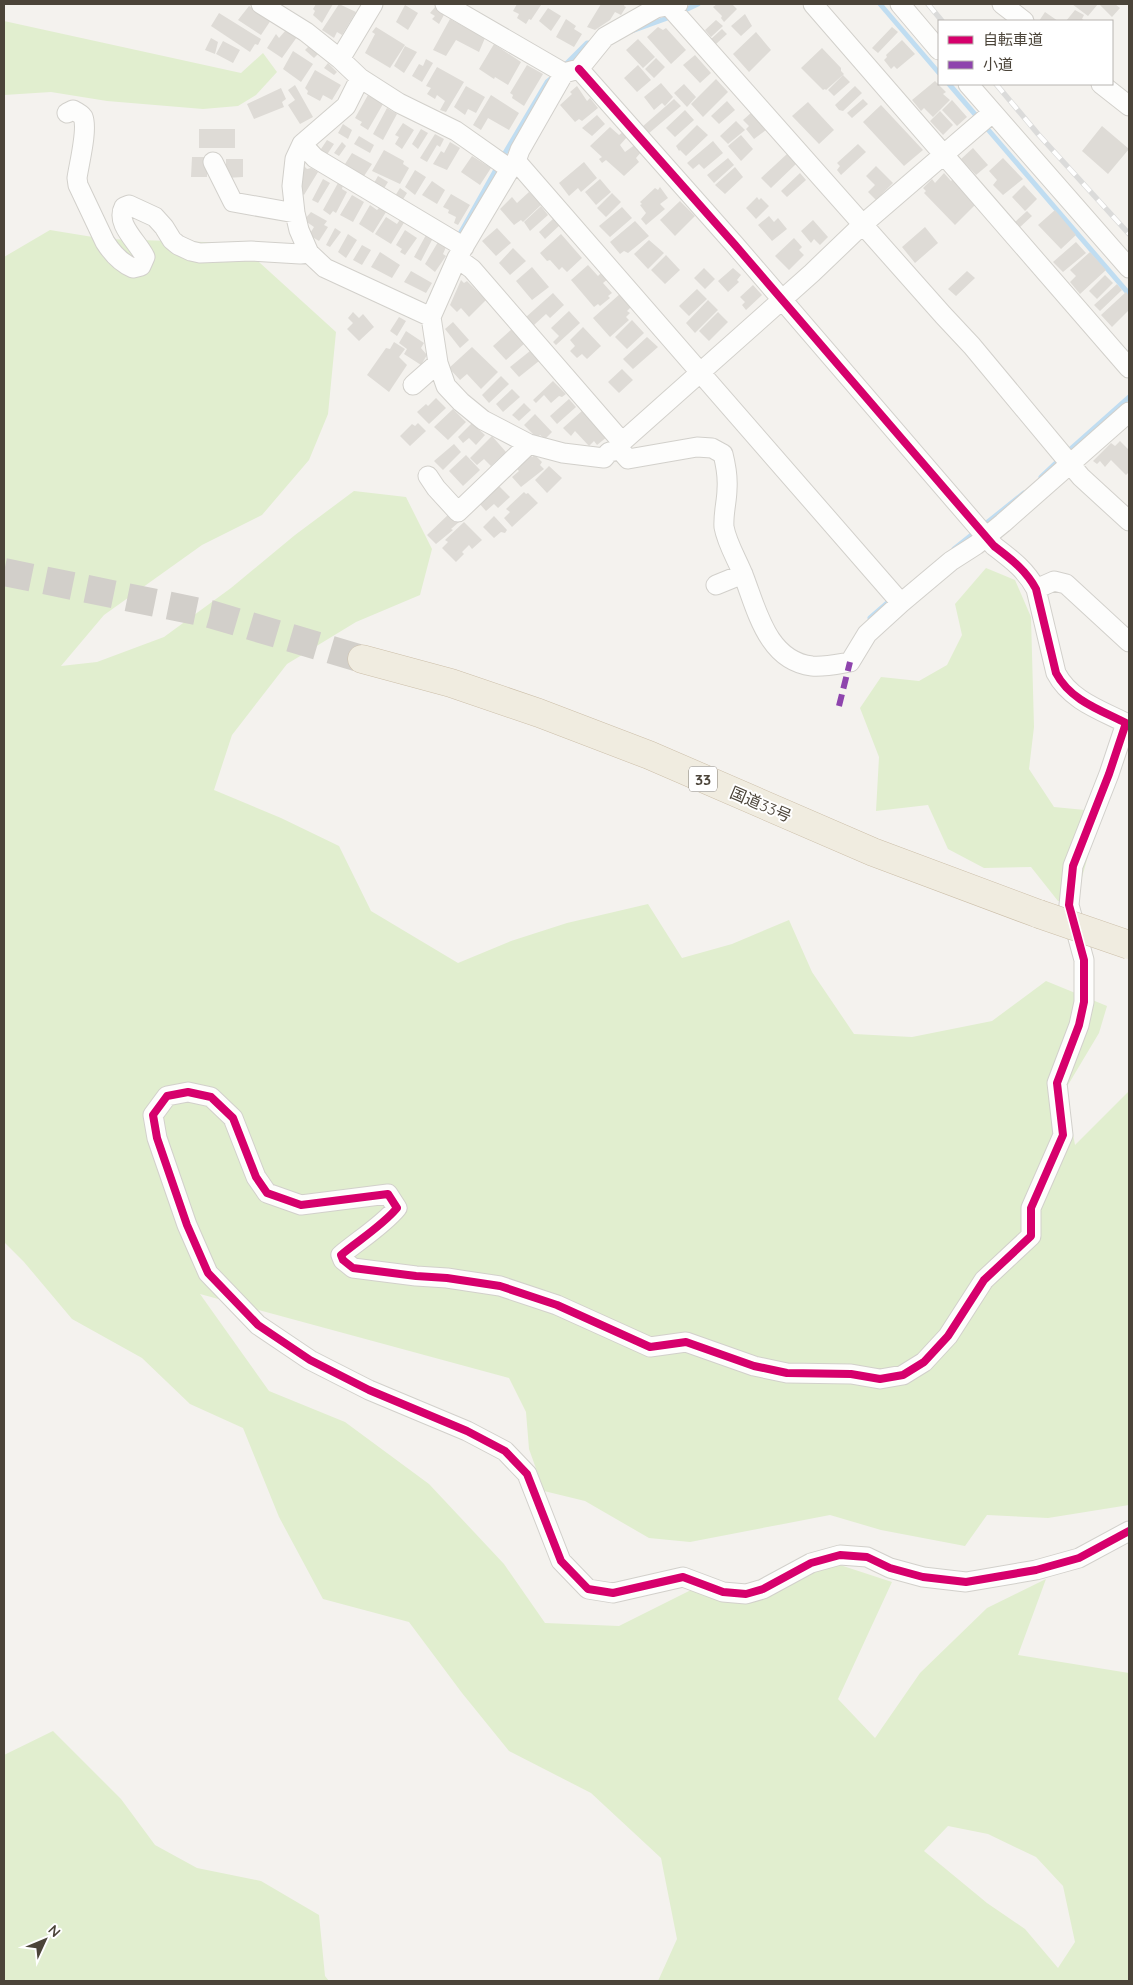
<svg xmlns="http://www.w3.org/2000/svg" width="1133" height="1985" font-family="Quicksand,'Noto Sans JP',sans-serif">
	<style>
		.green { fill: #e1eecf; fill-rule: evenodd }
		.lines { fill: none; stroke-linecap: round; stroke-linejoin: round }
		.stream { stroke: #c0ddf1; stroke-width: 5 }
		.building { fill: #dedbd6 }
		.trunk-tunnel { stroke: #d2cfca; stroke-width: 28; stroke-dasharray: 28 14; stroke-linecap: butt }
		.minor-casing { stroke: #d2d0cb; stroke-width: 21 }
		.trunk-casing { stroke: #ccbfa9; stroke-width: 29 }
		.minor { stroke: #fdfdfc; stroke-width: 19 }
		.trunk { stroke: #f0ece0; stroke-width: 28 }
		.rail-casing { stroke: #dbdbda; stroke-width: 5.5 }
		.rail { stroke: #fff; stroke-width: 4; stroke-dasharray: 11; stroke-linecap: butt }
		.trunk-bridge-casing { stroke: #ccbfa9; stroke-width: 29; stroke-linecap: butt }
		.trunk-bridge { stroke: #f0ece0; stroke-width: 28 }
		.quiet { stroke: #8e44ad; stroke-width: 6; stroke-dasharray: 12 6; stroke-linecap: butt }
		.cycleway-casing { stroke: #fff; stroke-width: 11 }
		.cycleway { stroke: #d6006c; stroke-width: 8 }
		.labels { text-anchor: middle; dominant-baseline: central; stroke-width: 4; stroke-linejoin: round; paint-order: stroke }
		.shield { fill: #fff; stroke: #817c74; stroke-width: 1 }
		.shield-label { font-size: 15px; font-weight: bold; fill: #4b4439 }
		.street-label { font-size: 16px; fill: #4b4439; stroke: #fff }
	</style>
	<rect width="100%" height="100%" fill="#f4f2ee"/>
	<!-- green -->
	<path class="green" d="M4,21L241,73L263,53L277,72L256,95L238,106L203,109L107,101L51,92L4,95Z
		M50,230L105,239L238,243L336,332L328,414L309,460L262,515L202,545L104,615L61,666L97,662L164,637L231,588L295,535L354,491L406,497L432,549L420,595L356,622L287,664L232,735L214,790L281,818L339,846L371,911L458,963L511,941L567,923L648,904L682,958L732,944L789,920L812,972L854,1034L912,1037L992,1021L1046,981L1107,1006L1099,1033L1065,1090L1075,1145L1129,1091V1505L1048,1518L987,1515L965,1546L881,1530L830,1515L690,1542L649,1538L585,1501L544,1491L529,1449L526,1412L509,1378L200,1294L269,1391L345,1422L429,1484L504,1564L545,1623L619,1626L705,1583L739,1590L837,1564L892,1582L838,1699L875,1738L920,1673L987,1608L1046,1579L1018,1655L1129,1673V1981H658L677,1939L661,1858L591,1793L509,1751L462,1693L409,1622L323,1599L279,1517L243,1428L190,1404L142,1358L72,1319L24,1262L4,1242V257ZM948,1826L988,1834L1036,1857L1063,1886L1075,1942L1058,1968L1025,1929L987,1903L924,1851Z
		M986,568L1015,580L1031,617L1034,727L1029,769L1054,807L1085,810L1088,856L1075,902L1058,901L1031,867L984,868L948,849L928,805L876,811L879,757L860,708L881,677L919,681L947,665L962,635L955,604Z
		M53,1731L121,1799L155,1845L197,1868L261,1881L319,1915L325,1976L329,1981H4V1755Z"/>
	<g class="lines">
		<!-- stream -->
		<path class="stream" d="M880,4L939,73
			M681,12L698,4
			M629,32L673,16
			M564,66L587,43H594
			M949,84L1129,294
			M502,158L547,82L553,77
			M457,239L498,166
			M1066,453L1129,397
			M1041,477L1060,459
			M954,549L1024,493
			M870,618L893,598"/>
	</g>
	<!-- building -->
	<path class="building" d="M316,4H333L322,23L313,15L315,11L313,9Z
		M339,4L356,12L342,35L337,32L334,38L322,30Z
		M517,4H538L541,5L531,20L529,19L526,24L517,18L519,14L513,11Z
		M601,4H625L624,6L626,7L621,15L615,12L610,20L595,30L587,27Z
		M717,4H732L737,9L724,22L721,18L722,16L713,7Z
		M1072,4H1098L1088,16Z
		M1099,4H1115L1120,8L1112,17Z
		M405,5L418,13L408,30L396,22Z
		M249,6L271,20L261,35L238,20Z
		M435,7L445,13L439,24L432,19L435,16L430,13Z
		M548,8L561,16L551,31L539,21Z
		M1075,10L1084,15L1082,19L1085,21H1066Z
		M1045,12L1058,21H1039Z
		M219,13L261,39L258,45L255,44L250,52L211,26Z
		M745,14L752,26L741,36L731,26Z
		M450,19L485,38L479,52L456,40L446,56L433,50Z
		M566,19L576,26L574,29L582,34L574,47L556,37Z
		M716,20L723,26L711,37L705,30Z
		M376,27L405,45L390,68L365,53L375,34L372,32Z
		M658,27L663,30L666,28L686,50L671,64L647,37Z
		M892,27L898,32L878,53L872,48Z
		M722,29L727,34L716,44L711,39Z
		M286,30L297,37L282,58L267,48L276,34L279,38Z
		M756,32L771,50L749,72L733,54Z
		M211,38L218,42L215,54L205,50Z
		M638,39L655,57L643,68L626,50Z
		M902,40L915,54L897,69L894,66L891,69L884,60L887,57L886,55Z
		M223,41L240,50L233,63L216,54Z
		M494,44L521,62L508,85L495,77L494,79L479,69Z
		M309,46L318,54L314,58L305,50Z
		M405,46L417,52L404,73L394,66Z
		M822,48L841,68V71L844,74L826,90L825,89L823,90L801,68Z
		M293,51L313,64L301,82L283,69Z
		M695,55L711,73L700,83L683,65Z
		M656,58L665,67L654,78L645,69Z
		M426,59L433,63L422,82L412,76L419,64L423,66Z
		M328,63L337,72L334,75L324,68Z
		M527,65L543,74L524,106L512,98L513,95L510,93Z
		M638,65L651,80L637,92L624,78Z
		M437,67L464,82L446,112L440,110L445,101L437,95L435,99L427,94L431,88L426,86Z
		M315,70L341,85L332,100L323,95L320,101L307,94L308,91L305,88Z
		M843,75L850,82L834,96L828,90Z
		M716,79L728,92L703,117L691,104Z
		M935,81L946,92L943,94L950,100L933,117L924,108L921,111L912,100Z
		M661,83L673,97L665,106L662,103L654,110L644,97Z
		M684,84L696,97L687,107L674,93Z
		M295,85L313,117L300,124L288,105L295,100L288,90Z
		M466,86L485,97L476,113L468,109L465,115L454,107Z
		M577,86L587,101L590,98L598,108L582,121L579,119L575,122L560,105L572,94L570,92Z
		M855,86L862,93L843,111L839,110L835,105Z
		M281,88L286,99L282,102L284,107L254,119L247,104Z
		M368,95L383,104L368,130L360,125L362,122L355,118Z
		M491,95L519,113L509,130L488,118L481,130L473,125Z
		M674,99L681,106L648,134L642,127Z
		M863,99L868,104L852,118L847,113Z
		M952,100L967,117L957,126L942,110Z
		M727,101L735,110L719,124L711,116Z
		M808,102L834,130L819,144L792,116Z
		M881,105L923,150L904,166L863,122Z
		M387,108L397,114L383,140L373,134Z
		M685,110L694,120L675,137L666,128Z
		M940,111L953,125L943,135L930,121Z
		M752,112L766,130L754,139L746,129L749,126L743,120Z
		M597,115L605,124L592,136L582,128Z
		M736,121L745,130L728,144L720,136Z
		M403,123L414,130L402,149L395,144L399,137L395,135Z
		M343,124L352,130L348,139L338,133Z
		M697,125L708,135L686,156L680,150L679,151L676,146Z
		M1102,126L1129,149L1108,174L1082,151Z
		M610,127L619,135L623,132L627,137L620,145L625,152L636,144L642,151L636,158L639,162L624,176L606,160L602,163L599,159L602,157L590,146Z
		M199,129H235V148H199Z
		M421,129L428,133L418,149L412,144Z
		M435,134L444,139L440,147L437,145L427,162L420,158Z
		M741,135L753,149L741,161L728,146Z
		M359,136L374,145L370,153L354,144Z
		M327,140L334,144L326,156L319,152Z
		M713,141L723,153L704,169L699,164L693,169L687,163Z
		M342,142L346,146L339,156L334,153Z
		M450,142L460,148L447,170L433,164L441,151L444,153Z
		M858,144L866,152L841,175L837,170L840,166L837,163Z
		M973,148L988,165L976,175L961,159Z
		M384,150L404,161L403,164L409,168L400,184L372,171Z
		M352,153L372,164L364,176L345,164Z
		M787,154L796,164L771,188L761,178Z
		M472,156L491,168L480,185L461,172Z
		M192,157H207V177H191Z
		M728,158L734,165L714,183L707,175Z
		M1003,158L1023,179L1003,195L993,185L997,180L989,171Z
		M226,159H243V177L226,178Z
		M584,162L597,178L581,192L578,188L569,196L559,183Z
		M302,164L307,169L311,168L318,172L304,195L301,192Z
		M876,166L893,183L876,200L868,192L875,185L866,176Z
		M735,167L743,177L725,194L715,185Z
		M415,170L426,177L415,195L405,187Z
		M800,173L806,180L787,197L781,191Z
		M944,173L951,181L953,179L977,203L955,225L924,193L926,191L923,188L932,179L935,183Z
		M378,176L388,182L383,190L374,183Z
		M323,179L330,183L318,203L312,200Z
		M600,179L611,192L596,205L585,192Z
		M432,181L445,190L437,204L422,195Z
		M338,183L343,185L342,189L347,192L336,213L333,211L330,215L323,210Z
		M1024,185L1037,199L1025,211L1012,197Z
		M660,187L668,198L660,204L665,209L646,225L641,219L646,213L640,205L642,204L640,202L655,188L658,190Z
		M400,188L407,193L402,201L395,196Z
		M529,192L541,205L523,222L521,220L514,225L500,209L512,197L517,203Z
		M612,193L621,202L606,217L597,208Z
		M451,194L470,205L458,225L454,223L456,217L448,213L449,210L443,207Z
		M352,195L364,202L353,222L340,215Z
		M757,197L759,200L761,198L769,206L756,219L746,208Z
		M680,201L695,216L675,236L660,220Z
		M370,205L377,210L380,207L386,212L373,233L359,224Z
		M541,206L548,215L530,231L524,222Z
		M622,207L632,218L610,237L599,226Z
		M1055,210L1076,235L1061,249L1038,225Z
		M1027,211L1032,216L1019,228L1015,222Z
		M311,212L327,221L324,225L328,227L319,241L309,235L314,227L304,220Z
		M769,216L774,222L778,218L787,229L772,241L758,225Z
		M386,217L397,224L401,218L405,221L391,244L375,234Z
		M554,218L561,224L545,239L539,232Z
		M813,220L828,237L820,245L814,239L811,243L801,231Z
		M635,221L649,236L628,253L624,251L620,254L610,242Z
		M925,227L938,243L915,263L902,247Z
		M335,228L341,232L330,247L326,245Z
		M497,228L511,243L496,256L482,241Z
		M405,230L417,238L405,255L400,252L402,249L396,245Z
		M348,234L357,240L346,258L338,252Z
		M561,234L582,258L567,272L562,267L559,270L550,260L547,261L540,253Z
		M426,235L433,238L421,261L414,257Z
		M794,238L802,247L799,250L804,255L789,270L775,256Z
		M649,240L664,253L648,269L634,254Z
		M438,242L446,247L443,254L446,256L435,272L425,264Z
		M1076,242L1086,253L1063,272L1053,262Z
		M362,245L371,250L362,265L353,260Z
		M513,248L526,261L510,275L499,263Z
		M380,252L400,265L392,278L371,267Z
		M1090,252L1106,270L1080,294L1070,282L1076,276L1070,270Z
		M666,255L680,270L665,284L651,270Z
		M588,265L598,276L602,272L608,279L603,283L612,293L608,296L610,298L600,306L598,304L594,307L571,280Z
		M532,267L549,287L532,300L516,281Z
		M704,268L715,279L705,289L694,278Z
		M733,268L741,275L737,280L739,282L728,292L718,281Z
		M411,271L432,283L426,293L404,282Z
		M967,271L975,278L956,296L948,289Z
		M1105,275L1113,283L1097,299L1089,291Z
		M461,280L464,283L467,281L486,300L469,317L461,308L457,312L450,305Z
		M1117,284L1122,290L1100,311L1094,305Z
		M753,285L762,295L746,310L742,305L745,302L740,297Z
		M697,289L707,299L689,316L679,306Z
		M1126,292L1129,296V310L1112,327L1101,315Z
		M553,293L564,305L550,318L546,314L534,325L526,317Z
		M621,293L632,306L627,311L630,313L626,317L629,320L610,337L593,318Z
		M708,300L718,310L695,333L686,323Z
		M569,311L580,323L556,345L553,342L559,336L551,328Z
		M353,312L359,318L363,314L374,327L359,341L347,329L353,323L348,318Z
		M718,312L728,322L709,341L699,331Z
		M399,317L406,321L397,336L390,331Z
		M632,320L644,333L627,349L615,337Z
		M453,322L469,340L460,348L445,329Z
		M583,327L601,346L587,359L582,354L577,358L570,351L575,346L570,340Z
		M512,329L525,343L506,360L493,346Z
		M406,331L424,343L421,348L427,355L421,365L404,354L407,349L399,343Z
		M647,337L658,347L633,369L623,359Z
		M394,342L405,349L399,357L407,365L389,392L367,375L386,348L390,349Z
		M472,347L498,372L481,389L467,374L460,380L449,368Z
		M530,351L539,361L519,377L510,367Z
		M622,369L633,380L619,393L608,382Z
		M501,376L509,384L489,403L482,395Z
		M553,381L566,394L562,397L559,396L551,403L544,395L536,403L533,400Z
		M512,389L520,397L503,412L496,404Z
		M436,398L446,408L429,424L417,412L426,404L428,406Z
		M569,399L576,407L557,424L550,416Z
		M524,403L531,410L519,421L512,415Z
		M453,409L466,422L448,440L434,427Z
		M583,410L607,437L597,445L594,441L589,446L575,431L571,436L563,428Z
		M535,414L552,432L545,439L540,435L537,438L524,425Z
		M418,423L426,431L410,446L400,436L412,424L415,426Z
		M472,423L485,435L476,445L469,438L463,443L458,437Z
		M492,436L506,452L491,466L484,459L477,465L470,458Z
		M1120,441L1129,450V472L1126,475L1111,460L1105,467L1100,461L1097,464L1093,461L1111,443L1115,446Z
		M454,444L461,452L443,470L434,461Z
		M530,454L532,457L535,455L542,462L540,465L544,469L521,487L512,477L519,471L515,467Z
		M466,455L480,470L463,486L449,471Z
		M549,466L562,478L547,493L535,480Z
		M498,485L510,497L498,508L494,504L486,511L479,503Z
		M524,492L526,494L528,493L538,503L512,527L504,518L510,512L506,509Z
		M450,513L459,522L451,529L453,530L436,544L427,535Z
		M494,516L507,530L505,533L501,532L494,538L483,527Z
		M464,522L482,540L472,549L469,545L462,552L464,554L456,562L442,548L448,542L445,540Z"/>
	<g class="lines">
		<!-- trunk-tunnel -->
		<path class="trunk-tunnel" d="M4,572L210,614L362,659"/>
		<!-- minor casing -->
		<g class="minor-casing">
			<path id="minor" d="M261,4L306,32L340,59L360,78L399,103L456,131L510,169
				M445,4L564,73
				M678,4L656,8L605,37L579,69L564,73L520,150L516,161L510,169L457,258L431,317L438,363L446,386L461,402L483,420L529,444L563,453L604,458L609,452L620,450L622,442L812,273L862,225L992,113
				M813,4L1129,368
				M900,4L939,50
				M1002,4L1024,21
				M669,6L943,315L972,346L1081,477L1129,521
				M340,59L373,4
				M579,69L735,245L994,546C1011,559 1026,570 1036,589L1056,673C1070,700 1100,710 1126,723L1109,774L1073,866L1069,905L1084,960V1002L1079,1025L1057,1083L1063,1135L1031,1208V1236L984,1280L948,1336L924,1362L903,1375L880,1379L851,1374L787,1373L754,1366L686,1342L650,1347L557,1305L500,1286L447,1278L416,1276L353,1268L343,1260L341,1255C359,1240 383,1225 397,1208L388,1194L301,1205L267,1193L256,1177L233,1118L211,1097L188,1092L167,1096L153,1115L157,1138L187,1225L208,1273L258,1325L310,1360L369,1390L467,1431L505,1451L527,1474L561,1561L588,1589L613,1593L683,1577L723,1592L746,1594L763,1589L811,1563L840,1555L867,1557L890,1568L923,1577L966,1582L1036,1570L1079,1558L1129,1531
				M360,78L346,106L302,144L295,159L292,186L295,213L299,230L309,253L325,268L431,317
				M968,84L1129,268
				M1101,84L1129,106
				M67,113L73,110C77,112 81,114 83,117C88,129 79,164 77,178L78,185L105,242C112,253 121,263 133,268L141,266L145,257C138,242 115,224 124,207L129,205L155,217L164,227L172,240L178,245L191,251L200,253L251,251L300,254L309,253
				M302,144L315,158L464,247
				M516,161L901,603L951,561L976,545L1003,523L1129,412
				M213,162L233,202L295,213
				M457,258L472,269L622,442
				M413,385L438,363
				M620,450L628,459L697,447L712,448L723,454C726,466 728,477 727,489C727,501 723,514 724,527C727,544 738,561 744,577C757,611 768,661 812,666C825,667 838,664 850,662L867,634L901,603
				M428,476L436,488L458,512L529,444
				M716,585L743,574
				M1036,589L1054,581L1066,584L1129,642"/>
		</g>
		<!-- trunk casing -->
		<g class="trunk-casing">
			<path id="trunk" d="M362,659L451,683L539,713L649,755L873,852L1039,914"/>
		</g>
		<!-- minor -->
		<use href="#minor" class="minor"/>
		<!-- trunk -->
		<use href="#trunk" class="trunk"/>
		<!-- rail casing -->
		<g class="rail-casing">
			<path id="rail" d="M928,4L942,21
				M996,84L1038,134L1129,234"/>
		</g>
		<!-- rail -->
		<use href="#rail" class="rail"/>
		<!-- trunk-bridge casing -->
		<g class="trunk-bridge-casing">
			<path id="trunk-bridge" d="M1039,914L1129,945"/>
		</g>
		<!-- trunk-bridge -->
		<use href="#trunk-bridge" class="trunk-bridge"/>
		<!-- quiet -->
		<path class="quiet" d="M839,706L850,662"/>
		<!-- cycleway casing -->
		<g class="cycleway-casing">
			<path id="cycleway" d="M579,69L735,245L994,546C1011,559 1026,570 1036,589L1056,673C1070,700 1100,710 1126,723L1109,774L1073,866L1069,905L1084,960V1002L1079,1025L1057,1083L1063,1135L1031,1208V1236L984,1280L948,1336L924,1362L903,1375L880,1379L851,1374L787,1373L754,1366L686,1342L650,1347L557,1305L500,1286L447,1278L416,1276L353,1268L343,1260L341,1255C359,1240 383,1225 397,1208L388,1194L301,1205L267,1193L256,1177L233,1118L211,1097L188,1092L167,1096L153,1115L157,1138L187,1225L208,1273L258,1325L310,1360L369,1390L467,1431L505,1451L527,1474L561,1561L588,1589L613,1593L683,1577L723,1592L746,1594L763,1589L811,1563L840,1555L867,1557L890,1568L923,1577L966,1582L1036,1570L1079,1558L1129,1531"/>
		</g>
		<!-- cycleway -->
		<use href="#cycleway" class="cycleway"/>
	</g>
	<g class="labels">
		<!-- shield labels -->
		<rect class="shield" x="689" y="766.5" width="28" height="25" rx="4"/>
		<g class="shield-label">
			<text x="703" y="779">33</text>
		</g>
		<!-- street labels -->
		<g class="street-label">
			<text transform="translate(761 804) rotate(23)">国道33号</text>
		</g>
	</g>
	<!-- border -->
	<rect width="1133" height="1985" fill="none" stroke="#4b4439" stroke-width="10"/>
	<!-- legend -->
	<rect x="938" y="20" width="175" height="65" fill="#ffffff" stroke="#b7b4b0"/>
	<rect x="948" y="36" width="25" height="8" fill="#d6006c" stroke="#b7b4b0"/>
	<text x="983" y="45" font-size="15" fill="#4b4439">自転車道</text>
	<rect x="948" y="61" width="25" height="8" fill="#8e44ad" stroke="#b7b4b0"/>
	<text x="983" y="70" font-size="15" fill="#4b4439">小道</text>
	<!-- north arrow -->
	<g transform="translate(45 1940) rotate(46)" stroke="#ffffff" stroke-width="4" paint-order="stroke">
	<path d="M0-4L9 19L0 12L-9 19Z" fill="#4b4439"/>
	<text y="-8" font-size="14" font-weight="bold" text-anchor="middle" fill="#4b4439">N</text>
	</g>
</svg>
